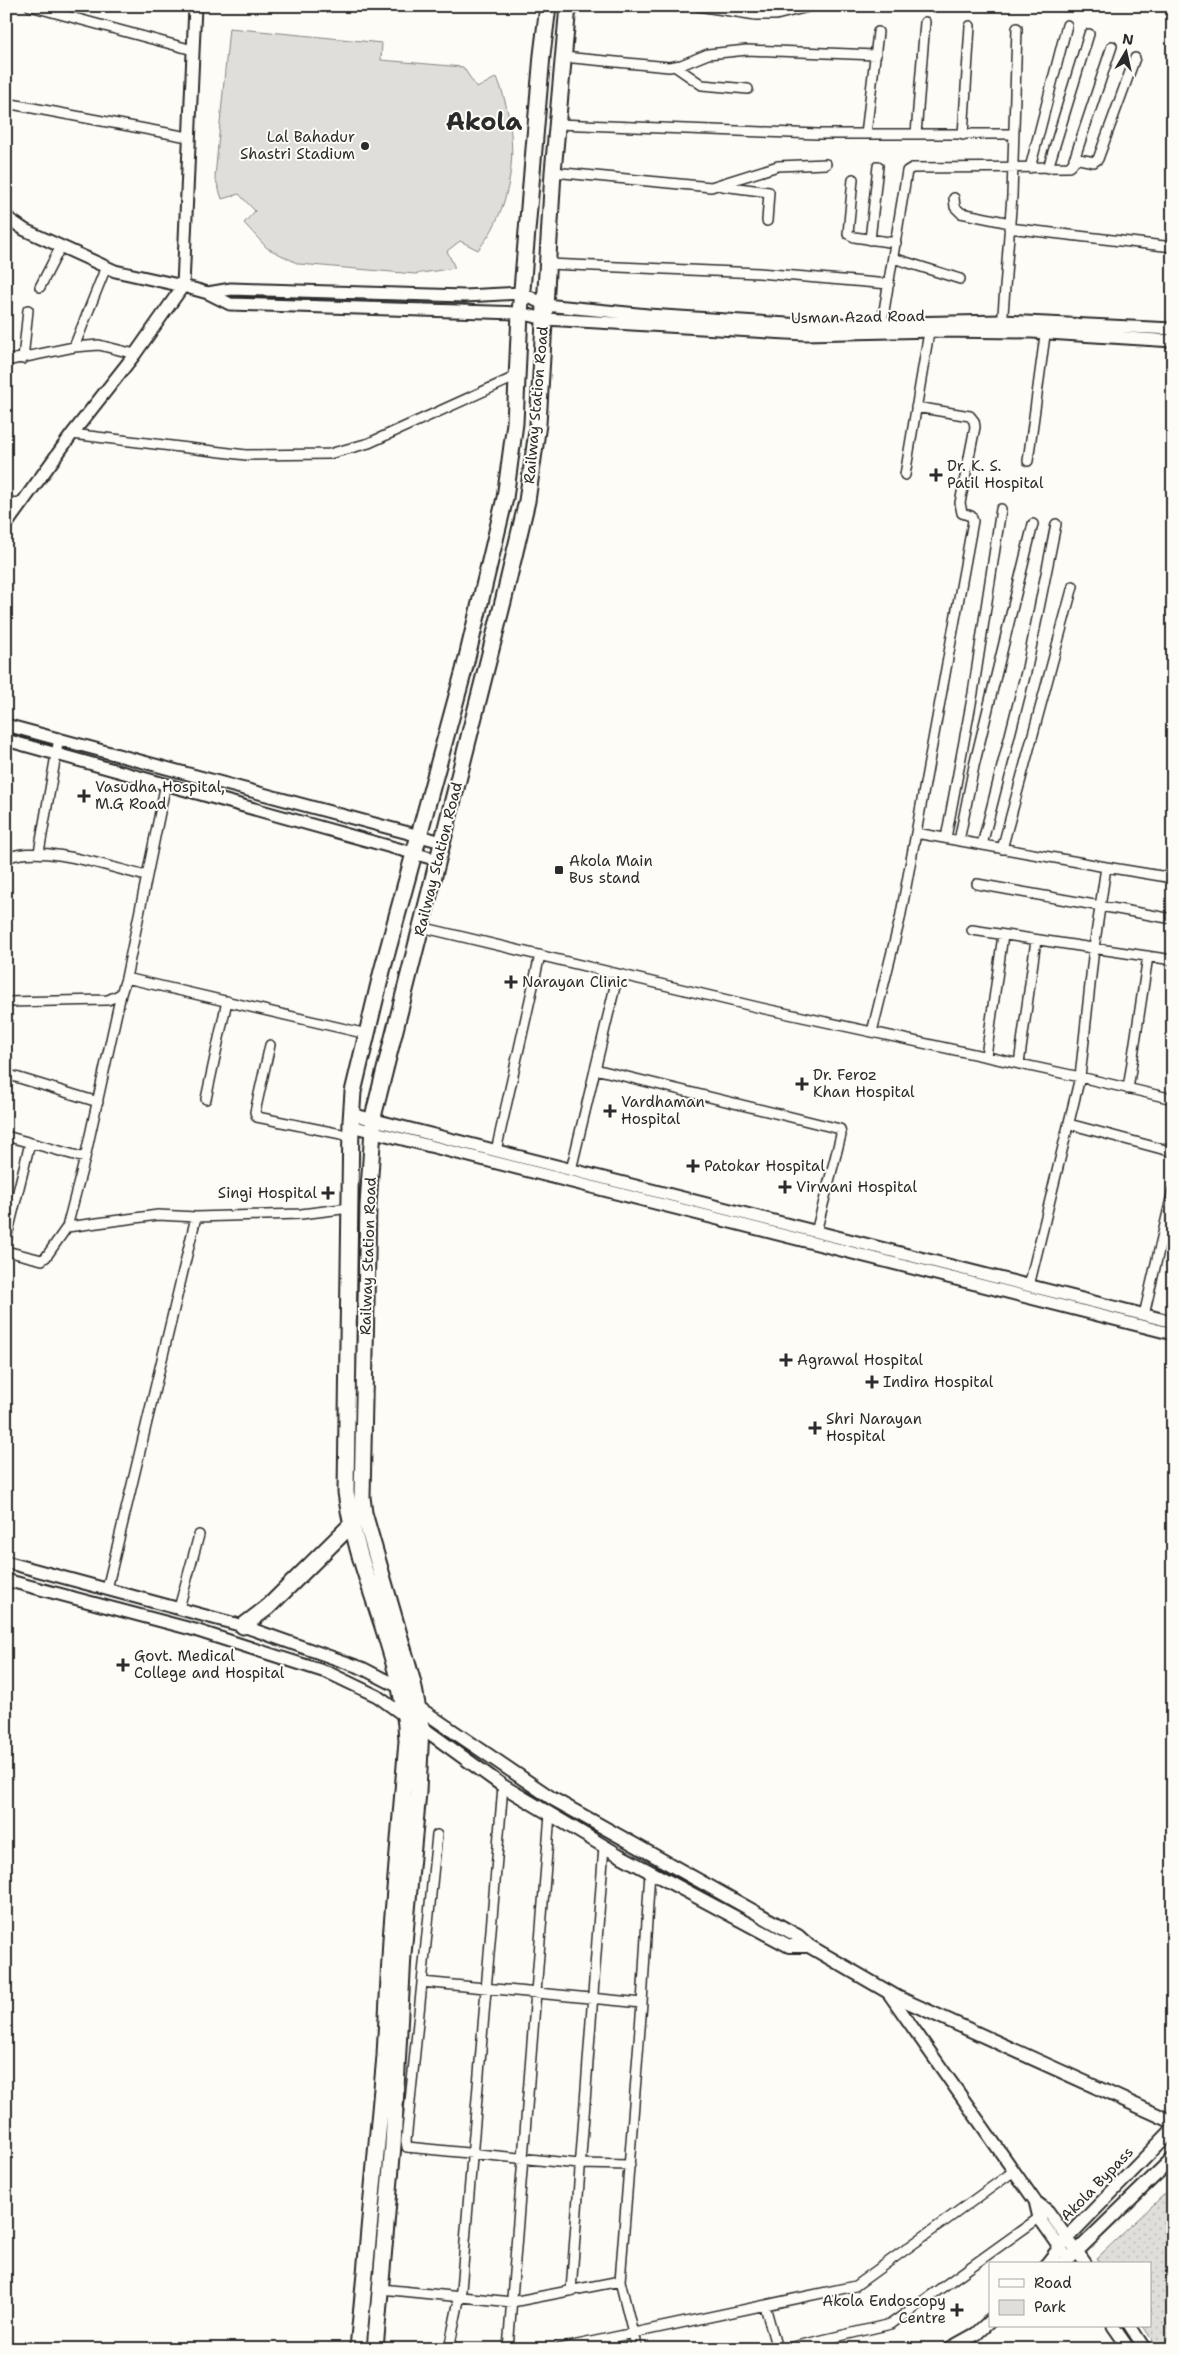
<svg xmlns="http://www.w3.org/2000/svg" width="1179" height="2355" font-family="'Shantell Sans',sans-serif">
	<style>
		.green { fill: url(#green-dots); stroke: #858482 }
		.pitch { fill: #dfdeda; stroke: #858482 }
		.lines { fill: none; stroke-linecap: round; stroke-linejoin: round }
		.street-casing { stroke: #2b2b2b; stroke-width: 12 }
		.secondary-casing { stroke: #2b2b2b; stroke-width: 15 }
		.primary-casing { stroke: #2b2b2b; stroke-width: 16 }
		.highway-casing { stroke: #2b2b2b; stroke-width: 19 }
		.street { stroke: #fdfcf7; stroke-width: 9 }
		.secondary { stroke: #fdfcf7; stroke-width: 11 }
		.primary { stroke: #fdfcf7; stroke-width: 12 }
		.highway { stroke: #fdfcf7; stroke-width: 15 }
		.poi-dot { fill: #2b2b2b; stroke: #fdfcf7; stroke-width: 2 }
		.labels { text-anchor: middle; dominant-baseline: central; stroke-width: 4; stroke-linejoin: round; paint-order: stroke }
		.poi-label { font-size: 15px; fill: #2b2b2b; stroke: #fdfcf7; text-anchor: start }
		.street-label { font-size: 15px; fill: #2b2b2b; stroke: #fdfcf7 }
		.town-label { font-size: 25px; font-weight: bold; fill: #2b2b2b; stroke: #fdfcf7 }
	</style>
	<defs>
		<pattern id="green-dots" width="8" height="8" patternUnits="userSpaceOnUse" patternTransform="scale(1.25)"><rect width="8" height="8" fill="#dfdeda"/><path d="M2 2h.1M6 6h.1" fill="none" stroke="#c0bfbb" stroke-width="1.8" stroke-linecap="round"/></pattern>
	</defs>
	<rect width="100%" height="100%" fill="#fdfcf7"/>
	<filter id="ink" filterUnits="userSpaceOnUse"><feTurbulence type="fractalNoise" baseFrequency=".02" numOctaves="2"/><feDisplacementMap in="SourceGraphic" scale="10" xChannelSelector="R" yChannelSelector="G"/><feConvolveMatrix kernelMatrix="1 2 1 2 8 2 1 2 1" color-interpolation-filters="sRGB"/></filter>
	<g filter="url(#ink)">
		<!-- green -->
		<path class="green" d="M1173,2186V2349H1158L1143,2326H1150V2264H1101L1097,2258Z"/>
		<!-- pitch -->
		<path class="pitch" d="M229,28L382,43L381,60L463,67L477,88L497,77C516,125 518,177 495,224C491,233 484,242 478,250L460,241L447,251L455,268L415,274L299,264L267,248L244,223L255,211L239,194L222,199L215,177Z"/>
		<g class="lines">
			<!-- street casing -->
			<g class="street-casing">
				<path id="street" d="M30,6L193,50
					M698,6L756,15H776L812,6
					M563,57L669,67L681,65L708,54L747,50L876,55
					M676,67L702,85L748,89
					M6,103L188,137
					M557,124L818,134H1014
					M866,134L878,32
					M916,134L925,22
					M963,135L970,26
					M1074,158L1094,162L1098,159L1135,58
					M1030,168L1067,25
					M1048,168L1089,34
					M553,172L711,187L778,166L826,164
					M853,179L848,234L854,237L896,243
					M722,186L769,192L767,221
					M954,198L955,207L961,213L1010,223
					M1009,228L1173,247
					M870,240L878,166
					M893,258L960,279
					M548,264L759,273L889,284
					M40,287L61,246
					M882,323L907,171L912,168L1069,167L1073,163L1112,46
					M1002,327L1012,196L1017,28
					M74,347L106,267
					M23,359L28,310
					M6,361L74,347L99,345L135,354
					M916,407L970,416L974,421L975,427L960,503L962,513L971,516L973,521L916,833
					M72,434L246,455L329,454L369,443L517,376
					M1028,461L1046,328
					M905,475L929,332
					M6,502L23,503
					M946,838L973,693L1001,509
					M959,841L974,766L1033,524
					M982,845L1027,668L1056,524
					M1002,849L1073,586
					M39,852L59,738
					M6,858C43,843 108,867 146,876
					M977,884L1173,919
					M421,927L761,1008L1080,1077L1173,1099
					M972,930L1173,960
					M126,978L367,1034
					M6,1002L108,1000L121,994L126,978L166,783
					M872,1032L900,919L916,833L1106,867
					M270,1045L255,1112L257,1117L351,1136
					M986,1056L1003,935
					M1019,1064L1036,940
					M595,1069L840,1129L841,1135L816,1232
					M6,1074L98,1102
					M1128,1089L1148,956
					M206,1099L227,1001
					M1069,1124L1173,1152
					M6,1136L85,1158
					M496,1151L540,955
					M571,1170L618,974
					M67,1227L158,1215L196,1217L301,1214L350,1208
					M6,1240L30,1143
					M6,1251L42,1260L46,1257L67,1227L85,1158L121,994
					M1029,1286L1080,1077L1094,948L1106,867L1173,878
					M1144,1315L1173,1190
					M107,1589L196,1217
					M179,1608L199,1535
					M437,1835L406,2141L407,2147L579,2164L630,2165
					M422,1982L642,2003
					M381,2289L512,2302L620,2281
					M571,2291L604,1846
					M765,2306L777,2349
					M449,2349L461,2290L503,1786
					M508,2349L550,1814
					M558,2349L855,2286L1014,2171
					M637,2349L620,2281L642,2003L650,1871
					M784,2349L891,2324L1043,2215"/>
			</g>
			<!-- secondary casing -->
			<g class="secondary-casing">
				<path id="secondary" d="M6,217L25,230L115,271L183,286L195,6
					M208,293L231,289L465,296L522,293L545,305L648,315L803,325L1002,321L1173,329
					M6,525L72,434L135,354L183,286L208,293L230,304L520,313L545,319L805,334L935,331L1032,332L1173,341
					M6,725L442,842
					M6,740L438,860
					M351,1114L1173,1322
					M351,1126L1173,1334
					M6,1562L243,1626L362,1668L401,1688
					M6,1580L195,1630L329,1673L377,1696L406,1717
					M887,1991L1035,2201L1048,2211L1086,2264
					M1035,2201L1039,2218L1064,2253
					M1113,2326L1129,2349
					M1130,2326L1145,2349"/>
			</g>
			<!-- primary casing -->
			<g class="primary-casing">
				<path id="primary" d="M414,1702L419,1708L553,1799L798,1936L809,1946L897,1997L1173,2122
					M416,1723L503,1786L617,1854L789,1946H809
					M1047,2264L1068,2237L1173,2129
					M1061,2264L1069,2259L1173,2158
					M949,2349L976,2334L990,2321"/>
			</g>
			<!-- highway casing -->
			<g class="highway-casing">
				<path id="highway" d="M243,1626L268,1607L358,1518
					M358,2349L385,2056L391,1939L407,1741C404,1655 357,1577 346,1492L351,1121L353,1092L382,971L464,670L505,498L515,423L520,313L542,55L548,6
					M375,2349L393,2145L403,1954L418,1792L421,1726L413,1683L364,1513L362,1497L368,1206L374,1113L504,598L527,501L538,424L553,172L568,6"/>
			</g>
			<!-- street -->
			<use href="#street" class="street"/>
			<!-- secondary -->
			<use href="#secondary" class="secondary"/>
			<!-- primary -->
			<use href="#primary" class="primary"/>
			<!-- highway -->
			<use href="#highway" class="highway"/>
		</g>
	</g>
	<!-- markers -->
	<g class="poi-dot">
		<circle cx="365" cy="146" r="5"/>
		<path d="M933.5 467.5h5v5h5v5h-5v5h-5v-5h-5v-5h5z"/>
		<path d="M81.5 788.5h5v5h5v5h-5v5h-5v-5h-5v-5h5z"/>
		<rect x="554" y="865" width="10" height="10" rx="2.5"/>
		<path d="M508.5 974.5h5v5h5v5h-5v5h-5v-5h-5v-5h5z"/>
		<path d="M799.5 1076.5h5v5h5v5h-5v5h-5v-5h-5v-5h5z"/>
		<path d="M607.5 1103.5h5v5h5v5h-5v5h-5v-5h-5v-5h5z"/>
		<path d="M690.5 1158.5h5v5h5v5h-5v5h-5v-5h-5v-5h5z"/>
		<path d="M782.5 1179.5h5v5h5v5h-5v5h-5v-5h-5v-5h5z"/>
		<path d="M325.5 1185.5h5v5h5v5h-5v5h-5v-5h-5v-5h5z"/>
		<path d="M783.5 1352.5h5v5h5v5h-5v5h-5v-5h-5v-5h5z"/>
		<path d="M869.5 1374.5h5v5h5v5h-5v5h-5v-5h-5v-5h5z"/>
		<path d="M812.5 1420.5h5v5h5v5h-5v5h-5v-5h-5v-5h5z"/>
		<path d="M120.5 1657.5h5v5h5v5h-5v5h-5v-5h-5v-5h5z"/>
		<path d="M954.5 2302.5h5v5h5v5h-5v5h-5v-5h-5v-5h5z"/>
	</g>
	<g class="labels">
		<!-- poi labels -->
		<g class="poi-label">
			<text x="355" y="137" text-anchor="end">Lal Bahadur<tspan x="355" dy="17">Shastri Stadium</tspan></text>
			<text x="947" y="466">Dr. K. S.<tspan x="947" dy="17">Patil Hospital</tspan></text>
			<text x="95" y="787">Vasudha Hospital,<tspan x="95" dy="17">M.G Road</tspan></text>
			<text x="569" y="861">Akola Main<tspan x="569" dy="17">Bus stand</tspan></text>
			<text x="522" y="982">Narayan Clinic</text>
			<text x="813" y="1075">Dr. Feroz<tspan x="813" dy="17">Khan Hospital</tspan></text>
			<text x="621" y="1102">Vardhaman<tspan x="621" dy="17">Hospital</tspan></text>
			<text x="704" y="1166">Patokar Hospital</text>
			<text x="796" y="1187">Virwani Hospital</text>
			<text x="317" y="1193" text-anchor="end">Singi Hospital</text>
			<text x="797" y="1360">Agrawal Hospital</text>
			<text x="883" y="1382">Indira Hospital</text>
			<text x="826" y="1419">Shri Narayan<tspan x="826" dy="17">Hospital</tspan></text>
			<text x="134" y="1656">Govt. Medical<tspan x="134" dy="17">College and Hospital</tspan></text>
			<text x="946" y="2301" text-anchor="end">Akola Endoscopy<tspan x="946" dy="17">Centre</tspan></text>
		</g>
		<!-- street labels -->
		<g class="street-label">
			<text transform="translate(858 317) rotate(-1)">Usman Azad Road</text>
			<text transform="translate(536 405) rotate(-85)">Railway Station Road</text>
			<text transform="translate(438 859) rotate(-76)">Railway Station Road</text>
			<text transform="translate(368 1256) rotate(-88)">Railway Station Road</text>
			<text transform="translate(1097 2184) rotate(-46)">Akola Bypass</text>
		</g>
		<!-- town labels -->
		<g class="town-label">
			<text x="484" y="121">Akola</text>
		</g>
	</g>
	<!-- margin -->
	<rect width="1179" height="2355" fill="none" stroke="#fdfcf7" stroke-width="25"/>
	<rect x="12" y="12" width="1154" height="2330" fill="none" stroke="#2b2b2b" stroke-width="2" filter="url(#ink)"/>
	<!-- legend -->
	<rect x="989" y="2262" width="162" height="65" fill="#fdfcf7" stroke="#a9a8a5"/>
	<rect x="999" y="2279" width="25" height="8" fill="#fdfcf7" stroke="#a9a8a5"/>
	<text x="1034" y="2288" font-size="15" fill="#2b2b2b">Road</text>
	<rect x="999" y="2300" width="25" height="15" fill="#dfdeda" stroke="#a9a8a5"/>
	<text x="1034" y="2312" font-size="15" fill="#2b2b2b">Park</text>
	<!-- north arrow -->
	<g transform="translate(1126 52) rotate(9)" stroke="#fdfcf7" stroke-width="4" paint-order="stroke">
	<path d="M0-4L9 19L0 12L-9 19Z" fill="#2b2b2b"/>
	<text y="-8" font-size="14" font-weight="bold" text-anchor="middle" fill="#2b2b2b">N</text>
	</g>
</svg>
